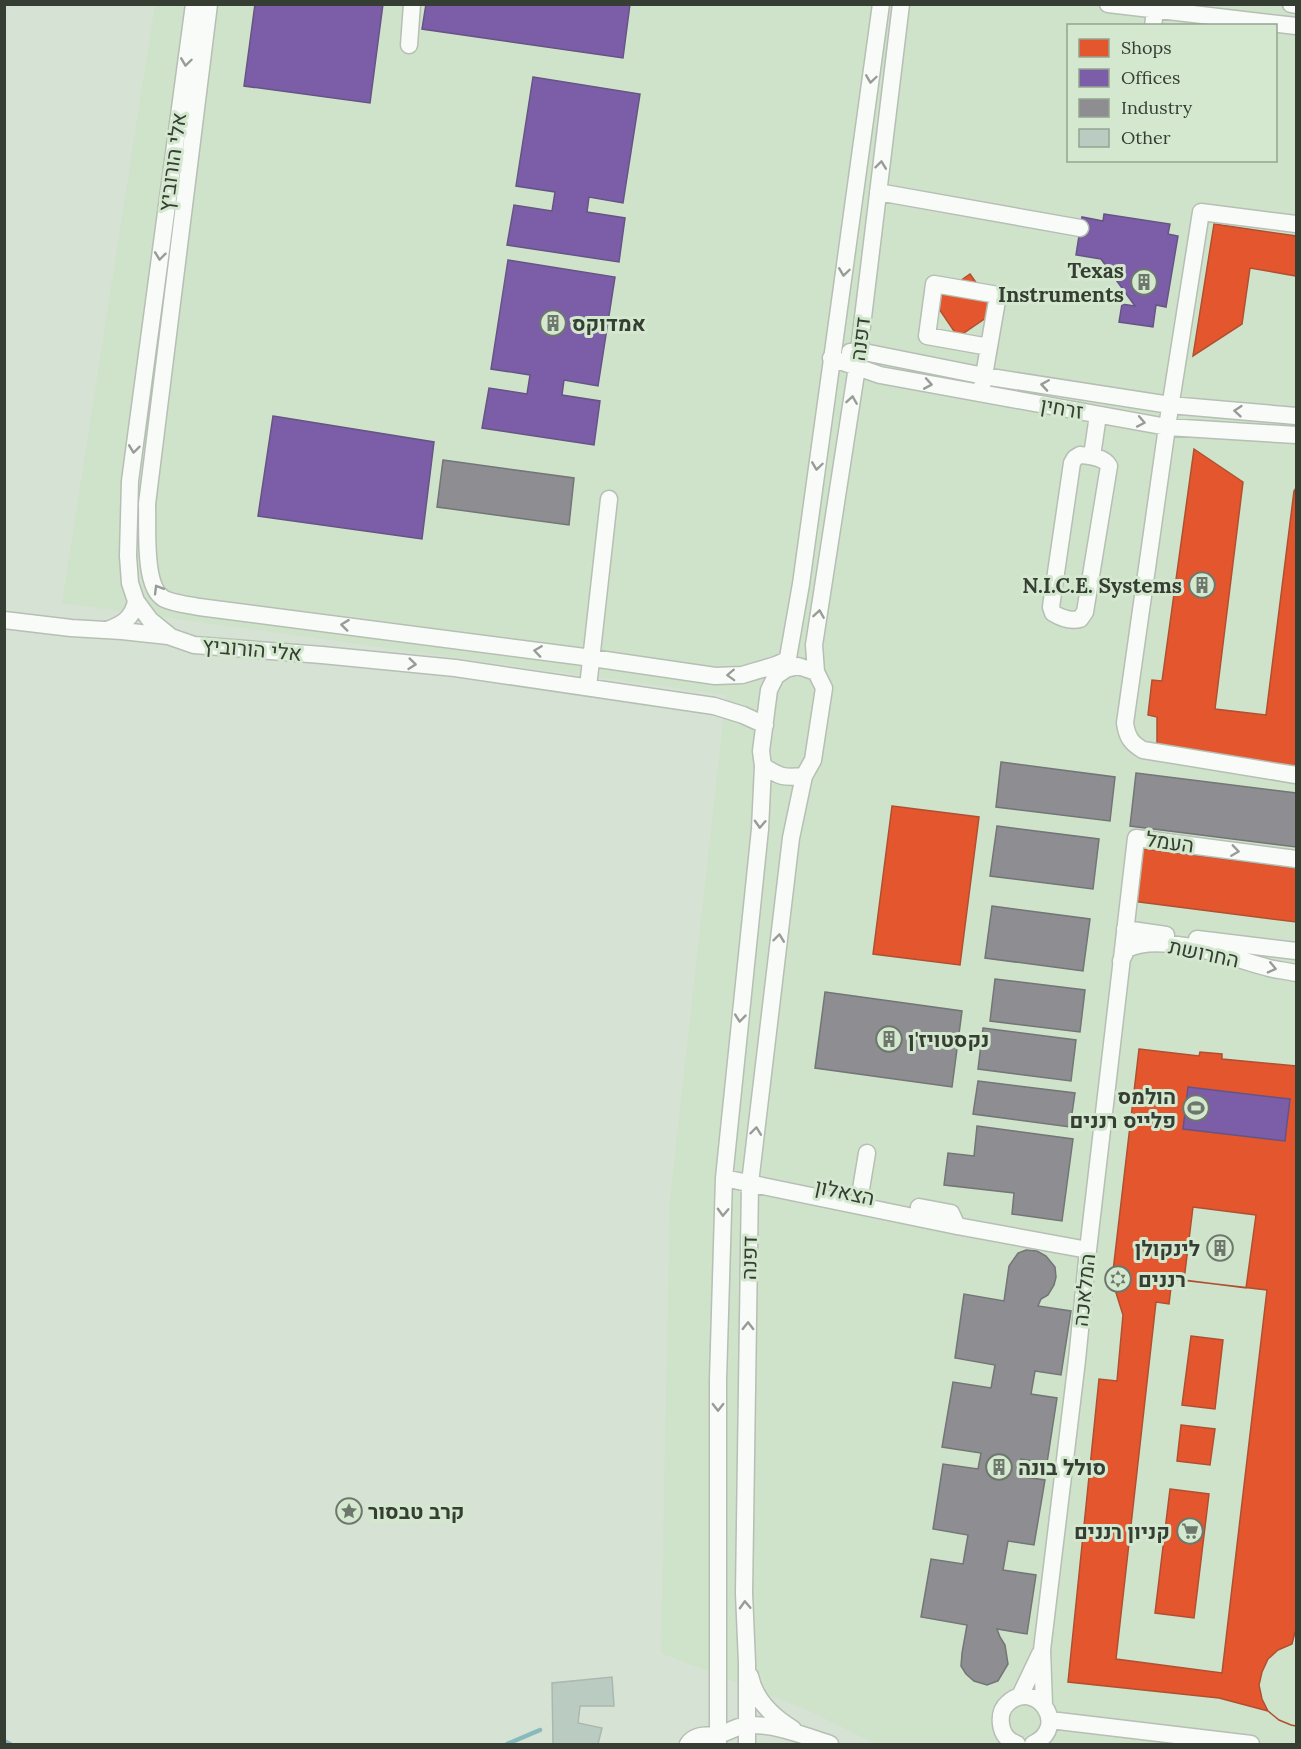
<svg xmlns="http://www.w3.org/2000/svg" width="1301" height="1749" font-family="Lora,Heebo,serif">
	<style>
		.built { fill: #cfe2ca; fill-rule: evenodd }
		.shops { fill: #e4572e; stroke: #b05030; stroke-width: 1.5; fill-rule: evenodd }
		.offices { fill: #7b5ea7; stroke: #665484; stroke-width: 1.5 }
		.industry { fill: #8d8d92; stroke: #737576; stroke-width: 1.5 }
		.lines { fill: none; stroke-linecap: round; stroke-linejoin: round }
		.stream { stroke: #88b9bc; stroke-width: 4.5 }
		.building { fill: #baccc2; stroke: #abb7af; stroke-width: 1.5 }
		.minor-casing { stroke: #b6bfb4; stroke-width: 19 }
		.minor { stroke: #f9fbf9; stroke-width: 16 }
		.oneway { stroke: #989c96 }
		.labels { text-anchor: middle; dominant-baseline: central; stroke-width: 6; stroke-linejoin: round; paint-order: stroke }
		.street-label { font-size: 21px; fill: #363e34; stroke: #d3e8ce }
		.poi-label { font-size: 21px; font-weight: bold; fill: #363e34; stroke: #d3e8ce; text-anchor: end }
	</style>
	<rect width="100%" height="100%" fill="#d6e2d4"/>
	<!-- built -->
	<path class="built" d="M155,5H1296V1744H876L810,1711L661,1653L670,1199L726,695L62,603ZM1068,26H1276V160H1068Z"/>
	<!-- shops -->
	<path class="shops" d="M1214,224L1296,236V276L1250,268L1242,324L1193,356Z
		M970,274L996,311L958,337L933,300Z
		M1194,449L1243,482L1215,709L1266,715L1294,491L1296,488V769L1157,746V717L1148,715L1152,680L1162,681Z
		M892,806L979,817L960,965L873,954Z
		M1139,848L1296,868V922L1132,901Z
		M1139,1049L1199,1056L1200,1052L1222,1054V1059L1296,1066V1726L1291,1725L1279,1720L1268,1711L1219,1698L1068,1682L1099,1379L1117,1381L1123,1315L1112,1280Z
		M1193,1207L1256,1215L1246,1288L1184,1280Z
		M1172,1279L1267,1290L1222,1673L1116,1659L1156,1302L1169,1304ZM1191,1336L1223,1340L1215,1409L1182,1405ZM1181,1425L1215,1429L1210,1465L1177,1461ZM1170,1489L1209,1494L1194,1618L1155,1613Z
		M1295,1632H1296V1726L1291,1725L1279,1720L1268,1711L1262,1699L1259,1685L1262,1672L1268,1659L1278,1650L1292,1644Z"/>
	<!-- offices -->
	<path class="offices" d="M255,4H383L370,103L244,86Z
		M426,4H630L623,58L422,29Z
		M533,77L640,94L623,203L589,197L587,212L625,218L619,262L507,245L514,205L552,211L555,192L516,186Z
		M1104,214L1170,224L1168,234L1178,236L1166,307L1156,305L1153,327L1119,322L1122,304L1135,306L1101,259L1076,255L1082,217L1103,221Z
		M508,260L615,277L598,386L564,380L562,395L600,401L594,445L482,428L489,388L527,394L530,375L491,369Z
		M273,416L434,442L422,539L258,516Z
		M1188,1087L1290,1099L1285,1141L1183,1129Z"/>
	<!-- industry -->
	<path class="industry" d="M443,460L574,478L569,525L437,507Z
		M1001,762L1115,777L1110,821L996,807Z
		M1136,773L1296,793V847L1130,826Z
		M997,826L1099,839L1093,889L990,876Z
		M992,906L1090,919L1083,971L985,958Z
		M995,979L1085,990L1080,1032L990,1021Z
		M825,992L962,1011L952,1087L815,1068Z
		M983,1028L1076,1040L1071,1081L978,1069Z
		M978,1081L1075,1093L1070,1127L973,1114Z
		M977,1126L1073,1139L1062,1221L1012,1214L1014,1193L944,1185L948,1153L974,1156Z
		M1026,1250L1037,1251L1046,1256L1055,1267L1056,1277L1054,1285L1048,1295L1041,1299L1038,1306L1071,1311L1061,1375L1035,1371L1031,1394L1057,1398L1047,1463L1021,1459L1018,1476L1045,1480L1034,1545L1008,1541L1003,1570L1036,1575L1027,1634L997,1629L1000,1637L1005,1645L1008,1664L998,1681L987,1685L974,1681L966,1674L961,1666L962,1653L967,1625L921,1617L931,1559L963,1564L968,1535L933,1529L943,1464L978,1469L981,1453L942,1447L953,1382L991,1388L995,1365L955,1358L964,1294L1004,1301L1009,1266L1018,1253Z"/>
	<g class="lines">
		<!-- stream -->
		<path class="stream" d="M4,1741L10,1744
			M507,1744L540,1730"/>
	</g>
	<!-- building -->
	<path class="building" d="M612,1677L614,1706H580L578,1723L602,1728L598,1744H553L552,1683Z"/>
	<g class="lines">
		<!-- minor casing -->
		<g class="minor-casing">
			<path id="minor" d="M194,4L130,481L128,556L130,583L136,601L150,620L171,637L194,645L322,655L455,668L714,706L743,715L765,725
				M209,4L147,504C148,526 143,586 163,598C170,603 190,605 199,607L592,658L715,676L742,675L776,665L787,660
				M1108,4L1296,26
				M1291,4L1296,5
				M1153,26L1156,4
				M409,45L412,4
				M878,192L1080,228
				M1296,224L1201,212L1167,427L1125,723C1127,737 1131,743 1143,750L1296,775
				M850,352L859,351L984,376L1170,405L1296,416
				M831,358L880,375L1167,427L1296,435
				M982,387L998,295L934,284L927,336L989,347
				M1080,455C1090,456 1104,457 1109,466L1085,612L1080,619C1071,621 1061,618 1053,613L1051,607L1072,463L1075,458Z
				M1092,456L1098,415
				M4,620L71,628L122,631L168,636
				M107,630C122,625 133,618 136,601
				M798,666L816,672L824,688L813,760L804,776C783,778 780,777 763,766L761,751L769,690L776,676L786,669Z
				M786,669L801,584L881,4
				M816,672L814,645L857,367L901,4
				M588,687L609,499
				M1125,929L1166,935
				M1197,939L1296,951
				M1121,961L1127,949C1162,932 1232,958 1269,968C1278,970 1287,971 1296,973
				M724,1178L957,1226L1088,1250
				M860,1195L867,1153
				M919,1207L951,1213L957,1226
				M750,1676C755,1700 773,1717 793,1729
				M1020,1696L1040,1654
				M1044,1705L1042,1650L1077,1360L1088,1250L1136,838L1296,859
				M1050,1720L1251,1744
				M688,1744C695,1734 706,1736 717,1735C728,1733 738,1725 748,1725C776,1724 805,1736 830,1744
				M718,1744V1380L724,1178L760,829L763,766
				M747,1744V1663L744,1593L750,1183L791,838L804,776
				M1017,1744C1008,1741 1002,1734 1001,1724C1000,1716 1002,1708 1008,1703C1035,1678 1071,1726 1033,1744"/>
		</g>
		<!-- minor -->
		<use href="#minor" class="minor"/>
	</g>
	<!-- one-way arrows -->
	<defs><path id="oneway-chevron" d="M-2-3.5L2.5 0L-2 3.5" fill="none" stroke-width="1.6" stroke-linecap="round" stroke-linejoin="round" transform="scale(1.5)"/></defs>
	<g class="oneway">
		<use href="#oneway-chevron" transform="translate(186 62) rotate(98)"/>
		<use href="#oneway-chevron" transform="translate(871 79) rotate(98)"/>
		<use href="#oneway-chevron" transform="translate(881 165) rotate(-83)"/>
		<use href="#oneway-chevron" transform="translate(160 256) rotate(97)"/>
		<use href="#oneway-chevron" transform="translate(844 272) rotate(98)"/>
		<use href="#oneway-chevron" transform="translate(928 384) rotate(10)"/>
		<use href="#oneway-chevron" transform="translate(1045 385) rotate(-171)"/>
		<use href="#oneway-chevron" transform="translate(852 400) rotate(-81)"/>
		<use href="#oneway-chevron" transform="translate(1238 411) rotate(-175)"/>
		<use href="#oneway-chevron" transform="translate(1141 422) rotate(11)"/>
		<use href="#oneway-chevron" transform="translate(134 449) rotate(97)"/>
		<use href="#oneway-chevron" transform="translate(817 466) rotate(98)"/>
		<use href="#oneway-chevron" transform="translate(158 589) rotate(-121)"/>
		<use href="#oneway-chevron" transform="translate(819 614) rotate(-81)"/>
		<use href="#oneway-chevron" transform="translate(345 625) rotate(-173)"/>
		<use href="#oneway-chevron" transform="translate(538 651) rotate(-172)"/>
		<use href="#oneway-chevron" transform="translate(412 664) rotate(6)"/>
		<use href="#oneway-chevron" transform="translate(731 675) rotate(178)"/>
		<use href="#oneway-chevron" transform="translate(760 824) rotate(93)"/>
		<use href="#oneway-chevron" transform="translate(1235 851) rotate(8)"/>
		<use href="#oneway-chevron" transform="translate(779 938) rotate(-83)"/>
		<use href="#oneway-chevron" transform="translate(1272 968) rotate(13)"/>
		<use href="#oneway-chevron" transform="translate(740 1018) rotate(96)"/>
		<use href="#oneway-chevron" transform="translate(756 1131) rotate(-83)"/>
		<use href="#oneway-chevron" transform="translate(723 1212) rotate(92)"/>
		<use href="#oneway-chevron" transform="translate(748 1326) rotate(-89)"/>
		<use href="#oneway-chevron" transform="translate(718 1407) rotate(90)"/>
		<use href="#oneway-chevron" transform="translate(745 1605) rotate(-92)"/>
	</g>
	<!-- icons -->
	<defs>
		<g id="building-ring" transform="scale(1.35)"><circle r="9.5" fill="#d3e8ce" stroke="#6e776c" stroke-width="1.5"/><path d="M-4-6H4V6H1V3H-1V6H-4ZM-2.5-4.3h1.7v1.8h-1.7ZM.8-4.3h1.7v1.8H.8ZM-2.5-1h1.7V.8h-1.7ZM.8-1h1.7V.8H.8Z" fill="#6e776c"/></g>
		<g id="stadium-ring" transform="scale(1.35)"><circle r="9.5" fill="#d3e8ce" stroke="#6e776c" stroke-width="1.5"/><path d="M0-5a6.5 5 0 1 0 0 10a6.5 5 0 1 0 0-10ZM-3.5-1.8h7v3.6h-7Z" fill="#6e776c"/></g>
		<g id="synagogue-ring" transform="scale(1.35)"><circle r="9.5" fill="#d3e8ce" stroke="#6e776c" stroke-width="1.5"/><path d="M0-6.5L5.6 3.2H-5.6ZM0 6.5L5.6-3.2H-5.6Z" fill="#6e776c"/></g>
		<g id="sight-ring" transform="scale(1.35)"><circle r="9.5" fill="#d3e8ce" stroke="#6e776c" stroke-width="1.5"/><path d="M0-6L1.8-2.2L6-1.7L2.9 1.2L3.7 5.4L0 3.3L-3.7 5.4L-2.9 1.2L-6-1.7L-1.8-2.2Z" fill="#6e776c"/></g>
		<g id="supermarket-ring" transform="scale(1.35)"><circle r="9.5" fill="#d3e8ce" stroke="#6e776c" stroke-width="1.5"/><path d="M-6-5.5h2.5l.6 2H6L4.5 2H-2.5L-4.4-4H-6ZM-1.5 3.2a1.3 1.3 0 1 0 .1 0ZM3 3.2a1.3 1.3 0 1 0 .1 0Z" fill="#6e776c"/></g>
	</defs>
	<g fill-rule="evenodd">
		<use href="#building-ring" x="1144" y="282"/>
		<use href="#building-ring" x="553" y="323"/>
		<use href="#building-ring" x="1202" y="585"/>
		<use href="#building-ring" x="889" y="1039"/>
		<use href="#stadium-ring" x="1196" y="1108"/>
		<use href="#building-ring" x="1220" y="1248"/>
		<use href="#synagogue-ring" x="1118" y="1279"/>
		<use href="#building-ring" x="999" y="1467"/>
		<use href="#sight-ring" x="349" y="1511"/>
		<use href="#supermarket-ring" x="1190" y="1531"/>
	</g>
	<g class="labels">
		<!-- street labels -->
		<g class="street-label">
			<text transform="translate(172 162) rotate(-82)">אלי הורוביץ</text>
			<text transform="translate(860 339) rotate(-83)">דפנה</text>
			<text transform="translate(1062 408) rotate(10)">זרחין</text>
			<text transform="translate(252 649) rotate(5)">אלי הורוביץ</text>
			<text transform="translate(1170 842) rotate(8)">העמל</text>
			<text transform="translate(1204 953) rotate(12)">החרושת</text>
			<text transform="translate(845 1192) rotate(12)">הצאלון</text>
			<text transform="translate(749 1258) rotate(-89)">דפנה</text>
			<text transform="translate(1084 1290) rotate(-84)">המלאכה</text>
		</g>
		<!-- poi labels -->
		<g class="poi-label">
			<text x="1124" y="270">Texas<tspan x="1124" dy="24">Instruments</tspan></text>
			<text x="572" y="323" text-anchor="start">אמדוקס</text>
			<text x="1182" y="585">N.I.C.E. Systems</text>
			<text x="908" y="1039" text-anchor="start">נקסטויז'ן</text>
			<text x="1176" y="1096">הולמס<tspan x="1176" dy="24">פלייס רננים</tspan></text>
			<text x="1200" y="1248">לינקולן</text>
			<text x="1138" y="1279" text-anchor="start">רננים</text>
			<text x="1018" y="1467" text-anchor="start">סולל בונה</text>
			<text x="368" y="1511" text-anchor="start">קרב טבסור</text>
			<text x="1170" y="1531">קניון רננים</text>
		</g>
	</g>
	<!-- border -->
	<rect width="1301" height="1749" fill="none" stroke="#363e34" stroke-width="12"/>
	<!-- legend -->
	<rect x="1067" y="24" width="210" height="138" fill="#d3e8ce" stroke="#94a490" stroke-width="1.5"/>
	<rect x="1079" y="39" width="30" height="18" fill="#e4572e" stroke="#94a490" stroke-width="1.5"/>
	<text x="1121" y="54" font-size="18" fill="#363e34">Shops</text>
	<rect x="1079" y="69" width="30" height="18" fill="#7b5ea7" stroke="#94a490" stroke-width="1.5"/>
	<text x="1121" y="84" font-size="18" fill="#363e34">Offices</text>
	<rect x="1079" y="99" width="30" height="18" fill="#8d8d92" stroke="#94a490" stroke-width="1.5"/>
	<text x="1121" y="114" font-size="18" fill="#363e34">Industry</text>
	<rect x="1079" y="129" width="30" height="18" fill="#baccc2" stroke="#94a490" stroke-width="1.5"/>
	<text x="1121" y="144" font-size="18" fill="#363e34">Other</text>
</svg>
